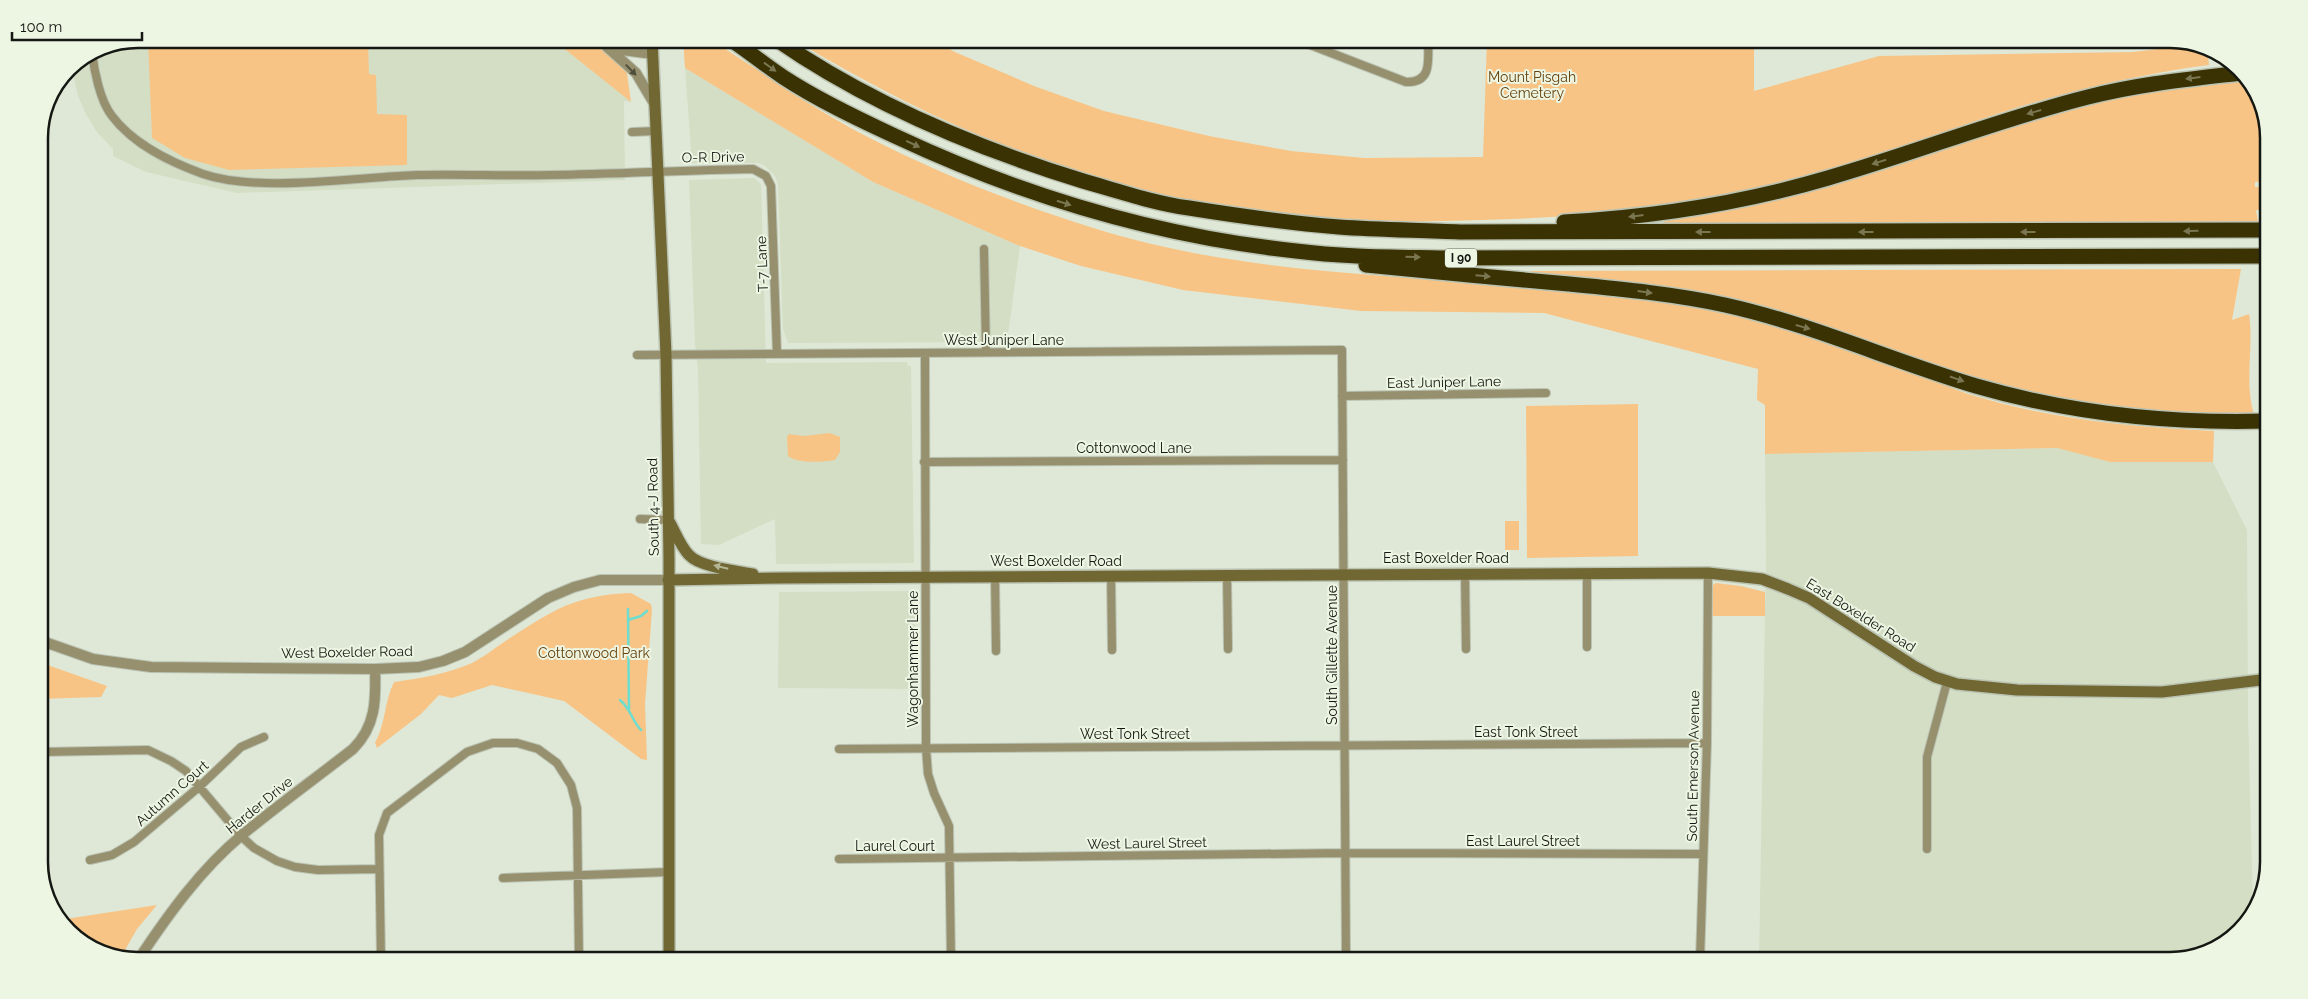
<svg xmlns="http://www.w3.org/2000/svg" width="2308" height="999" font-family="Raleway,sans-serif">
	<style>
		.built { fill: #d3dec5 }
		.green { fill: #f7c486 }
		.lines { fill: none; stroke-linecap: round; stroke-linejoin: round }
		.stream { stroke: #6cddce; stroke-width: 2.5 }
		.minor-casing { stroke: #bbc3b3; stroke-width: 10 }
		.tertiary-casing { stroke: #bbc3b3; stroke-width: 12 }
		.secondary-casing { stroke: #bbc3b3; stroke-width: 14 }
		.motorway-casing { stroke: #bbc3b3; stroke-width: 18 }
		.minor { stroke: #96906e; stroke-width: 8 }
		.tertiary { stroke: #96906e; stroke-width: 10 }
		.secondary { stroke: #706733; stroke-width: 11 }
		.motorway { stroke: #3b3203; stroke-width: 15 }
		.oneway { fill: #797651 }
		.oneway2 { fill: #4f4e3b }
		.oneway3 { fill: #b5b594 }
		.labels { text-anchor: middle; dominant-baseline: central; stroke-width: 4; stroke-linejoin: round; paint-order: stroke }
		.shield { fill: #edf5e3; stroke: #565a51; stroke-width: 1 }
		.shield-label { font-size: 12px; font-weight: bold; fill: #151812 }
		.park-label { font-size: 14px; fill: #66420d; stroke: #edf5e3 }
		.street-label { font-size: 14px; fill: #151812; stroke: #edf5e3 }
		.rim { fill: none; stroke: #151812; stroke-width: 2.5 }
	</style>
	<rect width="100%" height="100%" fill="#dfe8d6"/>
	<!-- built -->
	<path class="built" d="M138,39H552L631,102L624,101L625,180L237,193L146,172L113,156V149L96,131L86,114L78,96L71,65L100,46Z
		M685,68L873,182L1020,246L1007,342L788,343L783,329L778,184L775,176L764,165L757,163H692Z
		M754,178L761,184L766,363L907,362L908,366H911L914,563L776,564L775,519L719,545L701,544L698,369L695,343L689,180Z
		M2057,448L2110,462H2213L2247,530L2248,712L2253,909L2225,943L2170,960H1759L1766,556L1765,454Z
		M914,591L916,689L778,688L779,592Z"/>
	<!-- green -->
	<path class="green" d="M148,39H368L369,74L376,75L377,114L407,115V165L229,170L185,158L152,138Z
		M552,39H593L626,66L631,102Z
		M683,39C692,39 706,36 714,40C719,42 723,47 727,50C738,57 749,65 761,72C794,95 828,116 864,135C935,172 1011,202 1087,226C1272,286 1471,272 1661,300C1746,313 1828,341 1908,370C1929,377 1948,387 1968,394C2049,419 2129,427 2214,431L2213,462H2110L2057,448L1765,454V405L1757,400L1758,369L1544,313L1361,311L1183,290L1081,266L1020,246L873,182L685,68Z
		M793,39H929L955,52L1034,86L1104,111L1209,136L1291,151L1364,158L1483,157L1487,39H1754V91L1879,56L2133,52L2199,44L2207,46L2209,65C2147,73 2083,88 2022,106C1953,127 1887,155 1819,175C1719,203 1615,215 1512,219C1441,221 1368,225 1298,217C1257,212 1214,207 1173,198C1038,168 911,111 793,39Z
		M2248,79C2265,93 2259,160 2259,182H2255V187H2259V210H2256L2258,222L1662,225L1666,217C1752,193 1839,169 1925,145C2032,116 2138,87 2248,79Z
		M2241,269L2232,320L2249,314C2254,347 2244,382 2254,415L2147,412L2041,396L1975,379L1814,323L1518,274L1533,271Z
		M1638,404V556L1527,558L1526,406Z
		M830,433L840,437V452L835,460C822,462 798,464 788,456L787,437L789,434L804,436Z
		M1505,521H1519V550H1505Z
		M1716,583L1741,586L1765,592V616H1711V586Z
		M631,593L651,604L652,610L645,704L647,760L641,759L564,701L492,685L452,698L439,695L421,714L377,748L375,743C386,723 384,702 394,682C421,678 447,674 472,663C484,657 496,647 507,640C553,610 575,595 631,593Z
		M39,662L107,686L101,697L39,699Z
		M157,905L137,929L121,957L100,953L59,920Z"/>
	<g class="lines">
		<!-- stream -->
		<path class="stream" d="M628,609L629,710
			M628,620L641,616L647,611
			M620,700C631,709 632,721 641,730"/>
		<!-- minor casing -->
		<g class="minor-casing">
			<path id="minor" d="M1295,39L1406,82C1433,83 1428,59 1428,39
				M92,52C94,70 100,101 112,116C134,145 170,162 203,174C259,193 357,177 417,175C461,174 506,176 550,175C618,174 685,170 753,169L766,176L771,186L777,354
				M632,132L656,131
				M984,249L986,352
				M925,353L926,748L928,774L934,793L949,826L951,960
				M637,355L1342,350L1346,960
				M1342,396L1546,393
				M924,462L1343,460
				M640,519L668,520
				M1465,573L1466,649
				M1587,573V647
				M1111,575L1112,650
				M1227,575L1228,649
				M995,576L996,651
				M839,749L1707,743
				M39,752L148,750L171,761L186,771L241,836L254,848L277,861L295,867L318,870L379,869
				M1927,849V757L1947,682
				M839,859L1344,853L1703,854
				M90,860L112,855L134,842L199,787L241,747L264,737
				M503,878L669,872
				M381,960L379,835L387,813L467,752L493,743H517L538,749L557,763L571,785L577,808L579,960
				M1700,960L1707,743L1708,573"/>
		</g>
		<!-- tertiary casing -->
		<g class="tertiary-casing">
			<path id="tertiary" d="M604,39L607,47L636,73L655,105
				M606,39L622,50L653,54
				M39,640L93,659L151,667L375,669L419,667L443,661L465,652L548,598L574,587L600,580H668
				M138,960C168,915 200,870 242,835C278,805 316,778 353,749C376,726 376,700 375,669"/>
		</g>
		<!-- secondary casing -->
		<g class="secondary-casing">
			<path id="secondary" d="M652,39L666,355L669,559V960
				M669,521C675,531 680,546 689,555C700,567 736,571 753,574
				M668,580L783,578L1708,573L1762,579L1788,589L1809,598L1914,666L1935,677L1957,684L2017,690L2162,692L2269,679"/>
		</g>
		<!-- motorway casing -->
		<g class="motorway-casing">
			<path id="motorway" d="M730,39C748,51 765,65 783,77C818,100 858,119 897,137C1023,196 1156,236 1296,251C1343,257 1392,257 1440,258L2269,256
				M776,39C868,103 976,148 1083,181C1118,191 1153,203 1189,208C1239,216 1290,223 1339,227C1380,230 1420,230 1460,232L2269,230
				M1564,222C1652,217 1743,203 1828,178C1915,153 2000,119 2088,97C2138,84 2190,79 2241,73
				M1366,265C1434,272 1501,278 1569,284C1621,289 1674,294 1725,305C1811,324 1892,361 1976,386C2073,414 2169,424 2269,421"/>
		</g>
		<!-- minor -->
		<use href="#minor" class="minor"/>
		<!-- tertiary -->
		<use href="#tertiary" class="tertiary"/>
		<!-- secondary -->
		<use href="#secondary" class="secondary"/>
		<!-- motorway -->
		<use href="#motorway" class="motorway"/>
	</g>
	<!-- one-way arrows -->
	<defs><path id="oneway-solid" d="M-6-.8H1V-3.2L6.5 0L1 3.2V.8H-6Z" transform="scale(1.25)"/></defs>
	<g class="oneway">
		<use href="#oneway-solid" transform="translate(770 67) rotate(36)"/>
		<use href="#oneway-solid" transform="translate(2193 78) rotate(173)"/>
		<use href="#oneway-solid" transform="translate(2034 112) rotate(164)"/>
		<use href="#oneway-solid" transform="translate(913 144) rotate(25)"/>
		<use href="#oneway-solid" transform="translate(1879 162) rotate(162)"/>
		<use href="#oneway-solid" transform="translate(1064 203) rotate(18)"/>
		<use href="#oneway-solid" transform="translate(1636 216) rotate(173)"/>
		<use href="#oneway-solid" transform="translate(2191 231) rotate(179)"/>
		<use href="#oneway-solid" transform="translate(1703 232) rotate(180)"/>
		<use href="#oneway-solid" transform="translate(1866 232) rotate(180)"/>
		<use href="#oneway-solid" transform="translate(2028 232) rotate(180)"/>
		<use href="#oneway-solid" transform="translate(1413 257) rotate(1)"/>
		<use href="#oneway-solid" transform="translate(1483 276) rotate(5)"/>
		<use href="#oneway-solid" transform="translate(1645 292) rotate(8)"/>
		<use href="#oneway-solid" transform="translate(1803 327) rotate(16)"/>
		<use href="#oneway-solid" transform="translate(1957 379) rotate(19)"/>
	</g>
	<use class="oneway2" href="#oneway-solid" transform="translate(631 70) rotate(46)"/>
	<use class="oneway3" href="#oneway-solid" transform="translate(721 567) rotate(-166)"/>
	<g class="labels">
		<!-- shield labels -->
		<rect class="shield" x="1445" y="248.5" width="32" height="19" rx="4"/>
		<g class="shield-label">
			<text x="1461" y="258">I 90</text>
		</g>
		<!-- park labels -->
		<g class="park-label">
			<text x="1532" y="77">Mount Pisgah<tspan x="1532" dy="16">Cemetery</tspan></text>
			<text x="594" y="653">Cottonwood Park</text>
		</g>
		<!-- street labels -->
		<g class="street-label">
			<text transform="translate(713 157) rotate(-1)">O-R Drive</text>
			<text transform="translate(762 264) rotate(-92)">T-7 Lane</text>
			<text x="1004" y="340">West Juniper Lane</text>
			<text transform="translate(1444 382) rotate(-1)">East Juniper Lane</text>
			<text x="1134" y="448">Cottonwood Lane</text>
			<text transform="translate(653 507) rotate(-91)">South 4-J Road</text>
			<text x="1446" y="558">East Boxelder Road</text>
			<text x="1056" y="561">West Boxelder Road</text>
			<text transform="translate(1861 615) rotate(32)">East Boxelder Road</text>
			<text transform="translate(347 652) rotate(-1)">West Boxelder Road</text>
			<text transform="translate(1332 655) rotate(-90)">South Gillette Avenue</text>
			<text transform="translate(913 659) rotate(-90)">Wagonhammer Lane</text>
			<text x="1526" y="732">East Tonk Street</text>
			<text x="1135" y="734">West Tonk Street</text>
			<text transform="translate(1693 766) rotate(-89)">South Emerson Avenue</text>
			<text transform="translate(172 793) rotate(-41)">Autumn Court</text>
			<text transform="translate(259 805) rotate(-39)">Harder Drive</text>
			<text x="1523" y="841">East Laurel Street</text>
			<text transform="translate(1147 843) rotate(-1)">West Laurel Street</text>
			<text x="895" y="846">Laurel Court</text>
		</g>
	</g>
	<!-- crop -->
	<path d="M0 0H2308V999H0ZM138 48H2170A90 90 0 0 1 2260 138V862A90 90 0 0 1 2170 952H138A90 90 0 0 1 48 862V138A90 90 0 0 1 138 48Z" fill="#edf5e3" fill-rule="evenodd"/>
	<path class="rim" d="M138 48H2170A90 90 0 0 1 2260 138V862A90 90 0 0 1 2170 952H138A90 90 0 0 1 48 862V138A90 90 0 0 1 138 48Z"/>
	<!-- scale -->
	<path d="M12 32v8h130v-8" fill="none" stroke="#151812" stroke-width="2.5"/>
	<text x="20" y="32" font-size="15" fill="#151812" stroke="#edf5e3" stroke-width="4" paint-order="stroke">100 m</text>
</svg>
